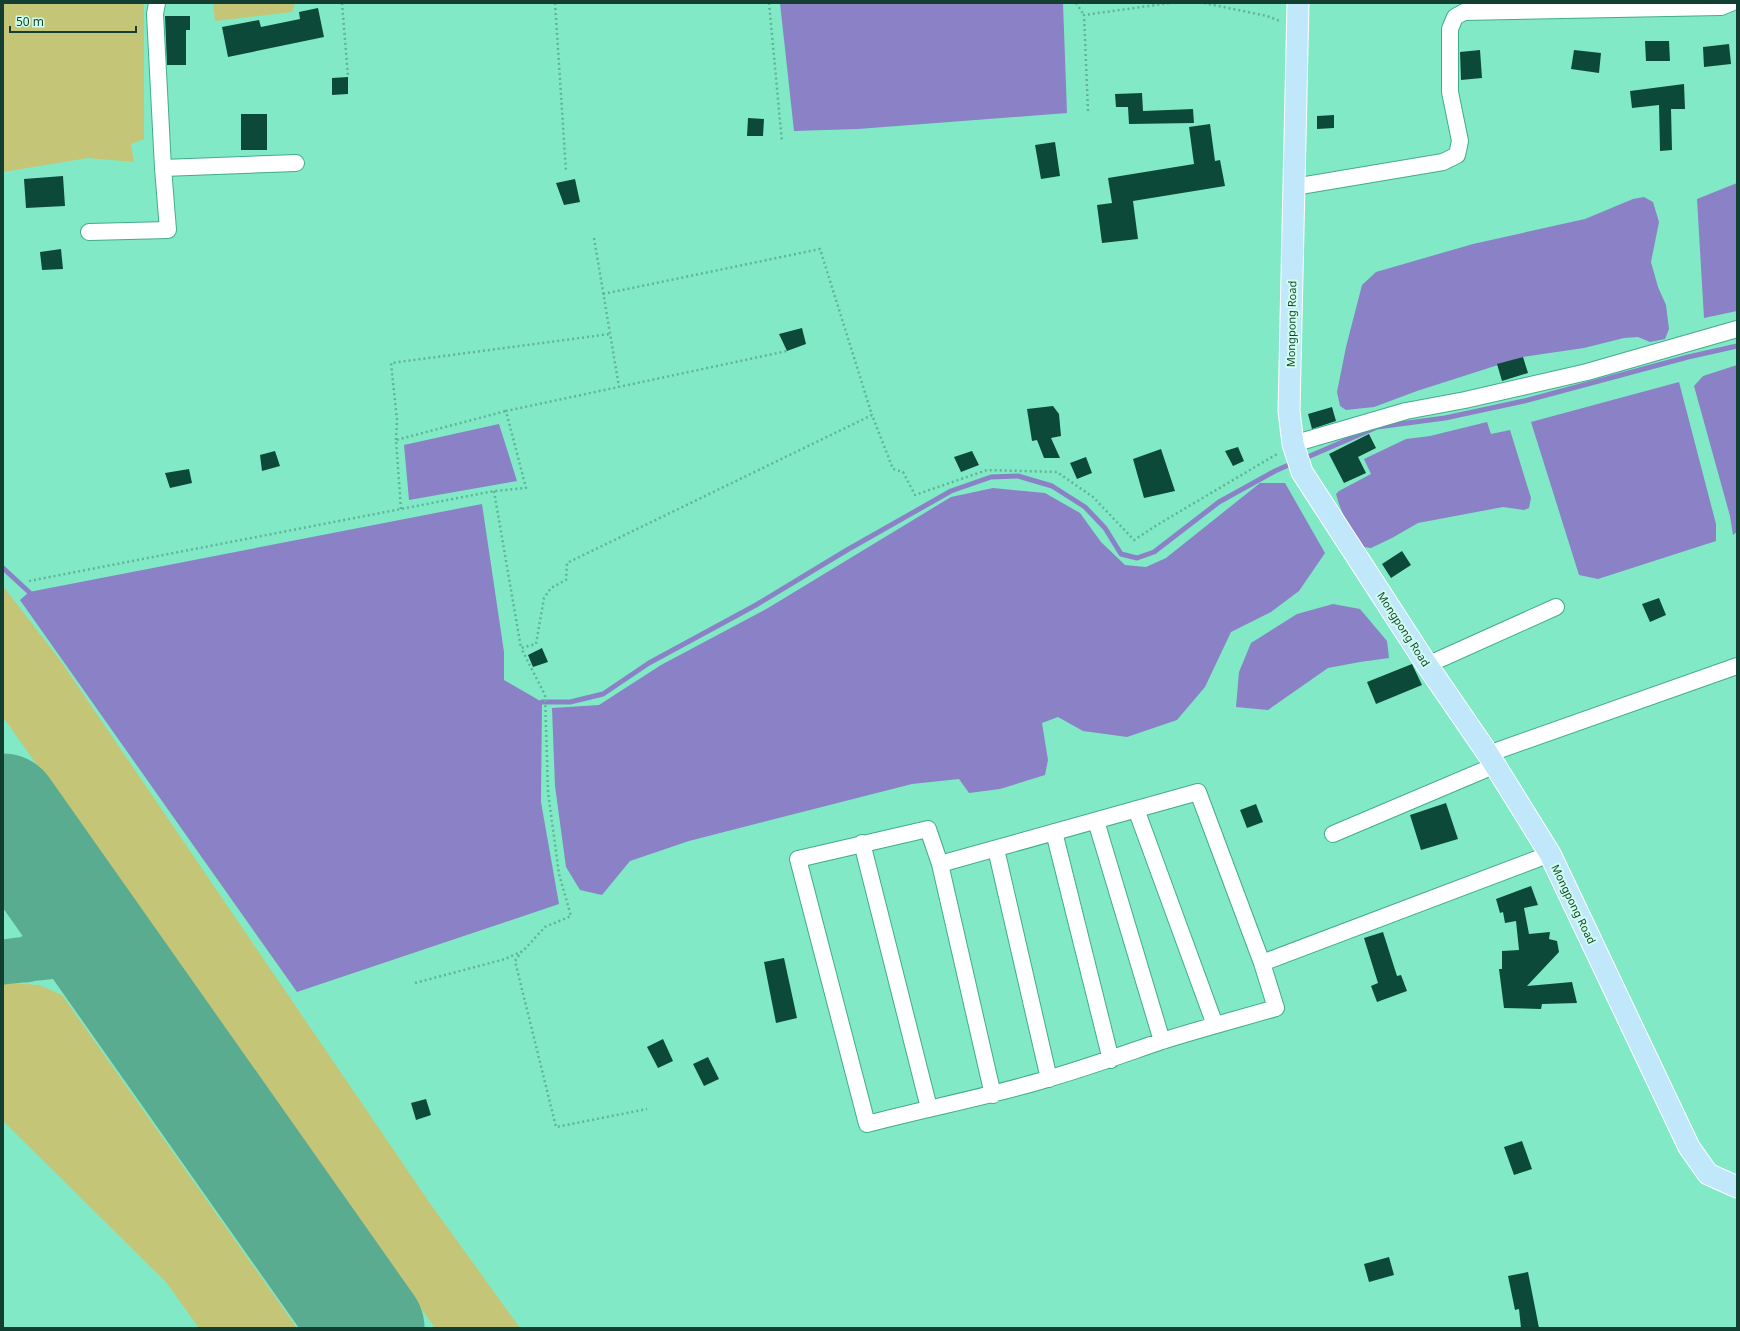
<svg xmlns="http://www.w3.org/2000/svg" width="1740" height="1331" font-family="'Noto Sans',sans-serif">
	<style>
		.green { fill: #c4c577 }
		.water { fill: #8a81c6 }
		.lines { fill: none; stroke-linecap: round; stroke-linejoin: round }
		.stream { stroke: #8a81c6; stroke-width: 5 }
		.taxiway { stroke: #5aac90; stroke-width: 45 }
		.runway { stroke: #5aac90; stroke-width: 113 }
		.building { fill: #0d4938 }
		.minor-casing { stroke: #42ac8b; stroke-width: 18 }
		.major-casing { stroke: #fff; stroke-width: 23 }
		.path { stroke: #5fb498; stroke-width: 2.5; stroke-dasharray: 2 3; stroke-linecap: butt }
		.minor { stroke: #fff; stroke-width: 16 }
		.major { stroke: #c1e7fa; stroke-width: 21 }
		.labels { text-anchor: middle; dominant-baseline: central; stroke-width: 4; stroke-linejoin: round; paint-order: stroke }
		.street-label { font-size: 11px; fill: #133f32; stroke: #cfffec }
	</style>
	<rect width="100%" height="100%" fill="#82e9c6"/>
	<!-- green -->
	<path class="green" d="M3,3H144V139L131,144L134,162L88,158L3,172Z
		M213,3H295L292,12L215,21Z
		M3,586L60,660L429,1202L520,1328H435L3,717Z
		M10,983L39,985L62,995L297,1328H199L166,1282L3,1121V984Z"/>
	<!-- water -->
	<path class="water" d="M780,3H1063L1067,113L858,129L794,131Z
		M1737,183V311L1704,318L1697,199Z
		M1644,197L1653,202L1659,222L1651,262L1658,287L1666,305L1669,329L1665,339L1650,342L1638,337L1624,338L1584,348L1523,357L1417,391L1374,407L1346,410L1340,406L1337,392L1346,347L1362,285L1376,272L1473,244L1585,219L1633,199Z
		M1737,365V532L1733,535L1730,516L1694,386L1703,376Z
		M1679,382L1716,524V541L1598,579L1579,575L1531,422Z
		M1487,422L1491,434L1510,430L1531,498L1529,508L1524,510L1503,507L1418,523L1392,538L1371,548L1364,547C1351,531 1341,514 1336,494L1339,491L1371,474L1364,459L1406,439L1430,436Z
		M499,424L517,481L409,500L404,445Z
		M1260,483H1285L1325,553L1299,591L1271,612L1231,632L1205,687L1177,720L1127,737L1083,731L1058,717L1042,723L1048,760L1045,775L1000,789L969,793L959,779L912,784L689,841L630,861L602,895L580,890L566,867L555,786L552,708L599,705L661,665L768,608L951,497L993,488L1045,493L1080,513L1101,542L1125,565L1146,567L1166,558Z
		M482,504L504,652V680L542,702L541,802L559,904L297,992L20,600L29,592Z
		M1333,604L1360,609L1387,641L1389,658L1360,662L1328,668L1268,710L1236,707L1239,672L1251,643L1297,614Z"/>
	<g class="lines">
		<!-- stream -->
		<path class="stream" d="M1303,459L1377,427L1445,418L1524,401L1688,357L1737,346
			M3,568L29,592
			M542,702H570L603,694L649,663L756,605L847,550L951,491L991,477L1018,476L1052,486L1085,507L1105,528L1121,554L1137,558L1154,552L1219,502L1275,471L1293,463"/>
		<!-- taxiway -->
		<path class="taxiway" d="M26,960C62,940 63,926 58,888
			M3,962C27,960 82,949 102,960C110,964 116,973 122,980"/>
		<!-- runway -->
		<path class="runway" d="M3,810L368,1328"/>
	</g>
	<!-- building -->
	<path class="building" d="M318,8L324,37L228,57L222,27L259,20L261,27L300,19L299,12Z
		M165,16H190V30H186V65H167Z
		M1645,41H1669L1670,61H1646Z
		M1729,44L1731,64L1704,67L1703,47Z
		M1480,50L1482,78L1461,80L1460,52Z
		M1574,50L1601,53L1599,73L1571,69Z
		M348,77V94L332,95V78Z
		M1684,84L1685,109H1671L1672,150L1660,151L1659,105L1632,108L1630,91Z
		M1142,93L1143,111L1193,109L1194,123L1129,124L1128,107H1116L1115,94Z
		M241,114H267V150H241Z
		M1334,115V128L1317,129V116Z
		M748,118L764,119L763,136H747Z
		M1210,124L1215,161L1220,160L1225,186L1133,201L1138,239L1102,243L1097,205L1112,203L1108,178L1194,164L1189,127Z
		M1055,142L1060,176L1041,179L1035,145Z
		M63,176L65,206L26,208L24,179Z
		M575,179L580,202L564,205L556,183Z
		M61,249L63,269L42,270L40,252Z
		M802,328L806,344L787,351L779,334Z
		M1523,357L1528,373L1502,381L1497,364Z
		M1053,406L1059,414L1061,436L1051,438L1060,458H1044L1037,440L1032,441L1027,409Z
		M1332,407L1336,421L1312,429L1308,414Z
		M1369,434L1376,448L1358,457L1366,473L1344,483L1329,454Z
		M1238,447L1244,461L1233,466L1225,451Z
		M1161,449L1175,491L1144,498L1133,459Z
		M275,451L280,466L262,471L260,455Z
		M972,451L979,465L961,472L954,457Z
		M1086,457L1092,473L1077,479L1070,463Z
		M189,469L192,483L170,488L165,473Z
		M1402,551L1411,565L1391,578L1382,564Z
		M1659,598L1666,615L1650,622L1642,604Z
		M542,648L548,662L533,667L528,655Z
		M1412,664L1422,685L1376,704L1367,682Z
		M1446,803L1458,839L1421,850L1410,815Z
		M1256,804L1263,822L1247,828L1240,810Z
		M1531,886L1538,905L1524,908L1529,934L1550,932L1549,939L1557,941L1559,952L1527,986L1572,982L1577,1003L1542,1004L1541,1009L1504,1008L1499,969H1502V951L1519,950L1516,921L1505,923L1503,912L1500,913L1496,899Z
		M1383,932L1397,976L1401,975L1407,991L1377,1002L1371,986L1378,983L1364,938Z
		M784,958L797,1018L776,1023L764,962Z
		M663,1039L673,1061L658,1068L647,1047Z
		M708,1057L719,1079L704,1086L693,1064Z
		M426,1099L431,1115L416,1120L411,1103Z
		M1522,1141L1532,1169L1514,1175L1504,1147Z
		M1389,1257L1394,1275L1369,1282L1364,1264Z
		M1528,1272L1539,1328H1521L1519,1309L1515,1310L1508,1276Z"/>
	<g class="lines">
		<!-- minor casing -->
		<g class="minor-casing">
			<path id="minor" d="M163,168L296,163
				M1294,187L1443,162L1457,155L1460,141L1450,92V29L1455,17L1464,12L1721,7L1731,3
				M89,232L168,230L163,168L155,14L157,3
				M1293,444L1406,411L1465,400L1587,372L1737,329
				M1427,665L1556,607
				M1488,754L1737,666
				M1198,792L1262,963L1276,1008C1238,1019 1200,1029 1162,1041C1124,1054 1086,1068 1047,1079C988,1097 927,1108 867,1124L798,859L928,829L940,864Z
				M1136,809L1215,1025
				M1096,821L1162,1041
				M1054,832L1111,1060
				M1333,834L1496,765
				M862,843L929,1108
				M996,849L1049,1079
				M940,864L993,1095
				M1262,963L1550,854"/>
		</g>
		<!-- major casing -->
		<g class="major-casing">
			<path id="major" d="M1298,3L1289,411L1293,444L1302,472L1427,665L1488,754L1550,854L1689,1147L1708,1174L1737,1187"/>
		</g>
		<!-- path -->
		<path class="path" d="M342,3L348,77
			M555,3L566,171
			M769,3L782,142
			M1076,3L1084,15
			M1204,3L1267,16L1280,21
			M1088,111L1084,15L1170,3
			M594,238L619,387
			M603,294L820,249L872,415
			M396,440L397,420L391,363L610,334
			M494,491L521,648L536,644L544,598L551,588L566,580L567,563L872,415L893,469L903,472L915,495L987,470L1057,472L1093,497L1134,540L1157,525L1277,454
			M401,509L396,440L506,411
			M29,581L494,491L526,488L506,411L787,351
			M522,951L515,961L556,1127L647,1109
			M415,983L505,959L523,951L545,927L571,916L559,874L548,792L545,695L521,648"/>
		<!-- minor -->
		<use href="#minor" class="minor"/>
		<!-- major -->
		<use href="#major" class="major"/>
	</g>
	<g class="labels">
		<!-- street labels -->
		<g class="street-label">
			<text transform="translate(1291 324) rotate(-89)">Mongpong Road</text>
			<text transform="translate(1404 629) rotate(57)">Mongpong Road</text>
			<text transform="translate(1574 904) rotate(64)">Mongpong Road</text>
		</g>
	</g>
	<!-- border -->
	<rect width="1740" height="1331" fill="none" stroke="#133f32" stroke-width="8"/>
	<!-- scale -->
	<path d="M10 26v6h126v-6" fill="none" stroke="#133f32" stroke-width="2"/>
	<text x="16" y="26" font-size="12" fill="#133f32" stroke="#cfffec" stroke-width="3" paint-order="stroke">50 m</text>
</svg>
